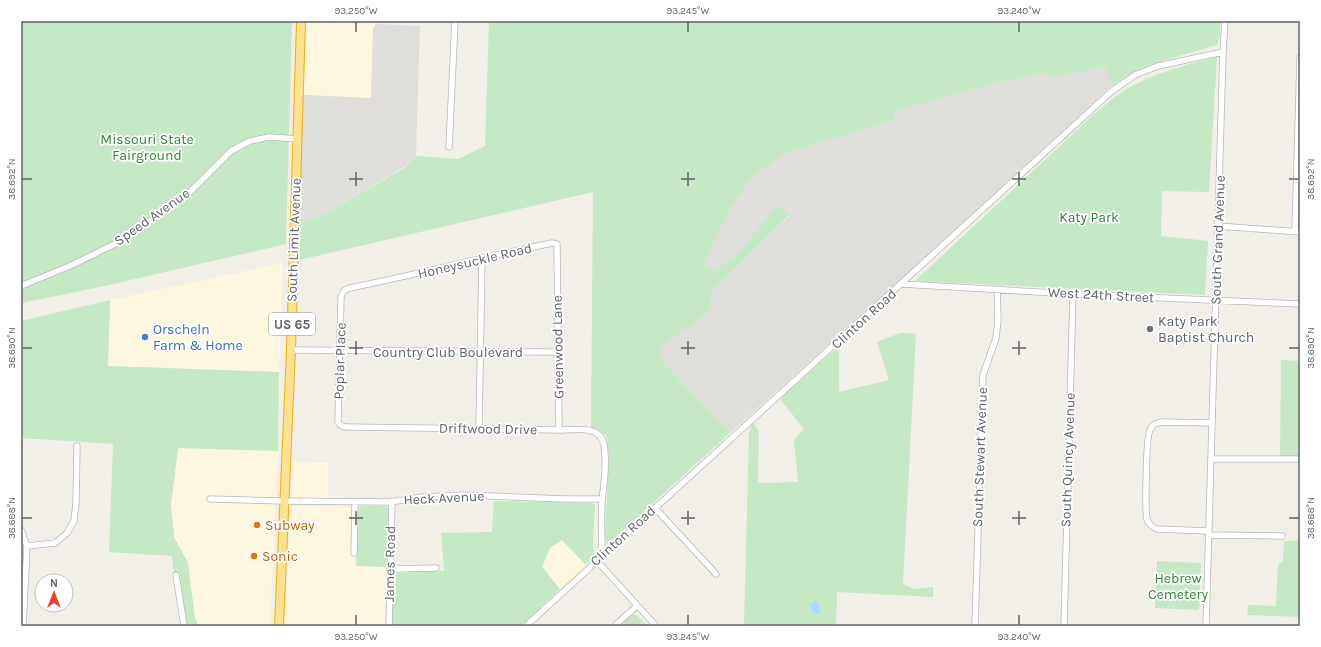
<svg xmlns="http://www.w3.org/2000/svg" width="1321" height="647" font-family="Karla,sans-serif">
	<style>
		.commercial { fill: #fef7e0 }
		.industrial { fill: #e0deda }
		.green { fill: #c5e8c5 }
		.water { fill: #aadaff }
		.lines { fill: none; stroke-linecap: round; stroke-linejoin: round }
		.minor-casing { stroke: #b5b8bc; stroke-width: 7 }
		.highway-casing { stroke: #f9ab00; stroke-width: 10 }
		.minor { stroke: #fff; stroke-width: 5.5 }
		.highway { stroke: #fde293; stroke-width: 8 }
		.ticks { fill: none; stroke: #5f6368; stroke-width: 1.5 }
		.worship-dot { fill: #6b7280; stroke: #fff; stroke-width: 1.5 }
		.shop-dot { fill: #3f7fe0; stroke: #fff; stroke-width: 1.5 }
		.food-dot { fill: #e8710a; stroke: #fff; stroke-width: 1.5 }
		.labels { text-anchor: middle; dominant-baseline: central; stroke-width: 3.5; stroke-linejoin: round; paint-order: stroke }
		.shield { fill: #fff; stroke: #8f9295; stroke-width: 1 }
		.shield-label { font-size: 13px; font-weight: bold; fill: #5f6368 }
		.park-label { font-size: 14px; fill: #348238; stroke: #fff }
		.street-label { font-size: 14px; fill: #5f6368; stroke: #fff }
		.worship-label { font-size: 14px; fill: #5b616d; stroke: #fff; text-anchor: start }
		.shop-label { font-size: 14px; fill: #366cbe; stroke: #fff; text-anchor: start }
		.food-label { font-size: 14px; fill: #c56008; stroke: #fff; text-anchor: start }
		.neatline { fill: none; stroke: #5f6368; stroke-width: 1.5 }
		.ticks-label { font-size: 10px; text-anchor: middle; fill: #5f6368 }
	</style>
	<rect width="100%" height="100%" fill="#f1efe8"/>
	<!-- commercial -->
	<path class="commercial" d="M305,21H376L373,29L371,98L303,95Z
		M283,263L279,372L108,366L110,300Z
		M178,448L278,451L270,626H198L195,618L174,537L171,504Z
		M293,462L328,463V498L295,499L292,497Z
		M292,506L358,508L356,566L387,567L384,626H285L291,508Z
		M562,540L586,565L560,589L542,567L550,548Z"/>
	<!-- industrial -->
	<path class="industrial" d="M376,24L420,26L416,156L404,167L328,212L307,221H299L303,95L371,98L373,29Z
		M1106,67L1112,86L909,272L730,433L660,359V348L709,311L713,290L789,216L777,204L735,257L714,270L704,265L729,210L751,179L782,155L895,120L894,112L999,82L1047,74L1051,79Z"/>
	<!-- green -->
	<path class="green" d="M21,21H292L286,244L105,286L21,303Z
		M489,21H1220V37L1217,45L1156,63L1139,69L1112,86L1105,67L1051,79L1047,74L999,82L894,112L895,120L782,155L751,179L729,210L704,265L714,270L735,257L777,204L789,215L713,290L709,311L660,348V359L730,433L607,545L605,532L609,455L606,435L591,427L593,192L299,260V221H307L328,212L404,168L416,156L458,159L485,146Z
		M1217,57L1209,192L1162,191L1161,236L1208,241L1205,295L915,281L1093,115C1103,107 1113,97 1125,90C1153,73 1185,65 1217,57Z
		M110,300L108,366L279,372L278,451L178,448L171,504L174,537L188,563L195,618L198,626H185L174,575L172,556L109,552L113,444L21,438V321Z
		M900,333L916,334L903,584L914,589L933,587V597L837,592L836,626H744L749,431L753,422L759,432L758,483L798,482L794,440L804,429L780,399L839,346V392L889,380L877,342Z
		M1281,360L1300,361V461H1280Z
		M494,501L591,503L595,505L593,546L594,556L592,559L586,565L562,540L550,548L542,567L560,589L521,626H391L392,573L444,571L441,533L492,532Z
		M359,506H385L388,508L387,567L356,566Z
		M1300,540V617L1247,615L1248,605L1276,606L1278,565L1283,561L1284,541Z
		M1157,561L1201,563L1199,610L1155,608Z
		M632,615H637L647,626H620Z"/>
	<!-- water -->
	<path class="water" d="M815,601L819,604L820,613L815,614L812,611L810,605Z"/>
	<g class="lines">
		<!-- minor casing -->
		<g class="minor-casing">
			<path id="minor" d="M449,147L455,21
				M1218,226L1300,232
				M1295,231L1300,58
				M902,284L1073,294L1300,304
				M21,286L72,265L125,239L186,196L231,151L250,141L269,137L298,139
				M291,350L558,352
				M479,429L482,258
				M559,430L557,244L552,243C485,257 418,274 350,288C345,289 343,291 341,297L338,422C340,426 343,427 347,427L559,430C570,430 588,427 598,434C601,437 603,441 604,445C607,463 604,483 602,501C601,519 602,538 602,556
				M1211,459H1300
				M210,499L284,501L390,502L423,497L463,495L564,499H602
				M655,508L716,574
				M21,530L27,546L23,626
				M1209,531L1157,529C1152,527 1149,525 1147,519C1145,510 1146,437 1150,430C1152,424 1157,423 1162,422L1212,423
				M1209,535L1282,536
				M27,546L55,543L67,533L74,521L76,503L77,446
				M354,553L355,502
				M597,561L656,626
				M390,569L436,568
				M176,575L184,626
				M389,626L392,501
				M526,626L1112,91L1135,75L1158,66L1223,52
				M614,626L637,606
				M975,626L983,375L996,338L998,320L997,289
				M1064,626L1073,294
				M1206,626L1223,52L1225,21"/>
		</g>
		<!-- highway casing -->
		<g class="highway-casing">
			<path id="highway" d="M279,626L291,350L301,21"/>
		</g>
		<!-- minor -->
		<use href="#minor" class="minor"/>
		<!-- highway -->
		<use href="#highway" class="highway"/>
	</g>
	<!-- ticks -->
	<path class="ticks" d="M356,22V32M688,22V32M1019,22V32M356,172V186M688,172V186M1019,172V186M22,179H32M349,179H363M681,179H695M1012,179H1026M1289,179H1299M356,341V355M688,341V355M1019,341V355M22,348H32M349,348H363M681,348H695M1012,348H1026M1289,348H1299M356,511V525M688,511V525M1019,511V525M22,518H32M349,518H363M681,518H695M1012,518H1026M1289,518H1299M356,615V625M688,615V625M1019,615V625"/>
	<!-- markers -->
	<circle class="worship-dot" cx="1150" cy="329" r="4"/>
	<circle class="shop-dot" cx="145" cy="337" r="4"/>
	<g class="food-dot">
		<circle cx="257" cy="525" r="4"/>
		<circle cx="254" cy="556" r="4"/>
	</g>
	<g class="labels">
		<!-- shield labels -->
		<rect class="shield" x="269" y="313" width="46" height="22" rx="3"/>
		<g class="shield-label">
			<text x="292" y="324">US 65</text>
		</g>
		<!-- park labels -->
		<g class="park-label">
			<text x="147" y="139">Missouri State<tspan x="147" dy="16">Fairground</tspan></text>
			<text x="1089" y="217">Katy Park</text>
			<text x="1178" y="578">Hebrew<tspan x="1178" dy="16">Cemetery</tspan></text>
		</g>
		<!-- street labels -->
		<g class="street-label">
			<text transform="translate(152 217) rotate(-35)">Speed Avenue</text>
			<text transform="translate(294 240) rotate(-88)">South Limit Avenue</text>
			<text transform="translate(1218 240) rotate(-88)">South Grand Avenue</text>
			<text transform="translate(475 261) rotate(-13)">Honeysuckle Road</text>
			<text transform="translate(1101 295) rotate(3)">West 24th Street</text>
			<text transform="translate(864 319) rotate(-42)">Clinton Road</text>
			<text transform="translate(558 347) rotate(-91)">Greenwood Lane</text>
			<text x="448" y="352">Country Club Boulevard</text>
			<text transform="translate(340 361) rotate(-88)">Poplar Place</text>
			<text transform="translate(488 429) rotate(1)">Driftwood Drive</text>
			<text transform="translate(980 457) rotate(-88)">South Stewart Avenue</text>
			<text transform="translate(1068 460) rotate(-88)">South Quincy Avenue</text>
			<text transform="translate(444 498) rotate(-3)">Heck Avenue</text>
			<text transform="translate(623 536) rotate(-42)">Clinton Road</text>
			<text transform="translate(390 564) rotate(-89)">James Road</text>
		</g>
		<!-- worship labels -->
		<g class="worship-label">
			<text x="1158" y="321">Katy Park<tspan x="1158" dy="16">Baptist Church</tspan></text>
		</g>
		<!-- shop labels -->
		<g class="shop-label">
			<text x="153" y="329">Orscheln<tspan x="153" dy="16">Farm &amp; Home</tspan></text>
		</g>
		<!-- food labels -->
		<g class="food-label">
			<text x="265" y="525">Subway</text>
			<text x="262" y="556">Sonic</text>
		</g>
	</g>
	<!-- border -->
	<rect width="1321" height="647" fill="none" stroke="#ffffff" stroke-width="44"/>
	<!-- north arrow -->
	<g transform="translate(54 593)"><circle r="19" fill="#ffffff" stroke="#bfc1c3"/>
	<path d="M0-3L7 15L0 10L-7 15Z" fill="#ea4335"/>
	<text y="-6" font-size="11" font-weight="bold" text-anchor="middle" fill="#5f6368">N</text>
	</g>
	<rect x="22" y="22" width="1277" height="603" class="neatline"/>
	<g class="ticks-label">
		<text x="356" y="14">93.250°W</text>
		<text x="688" y="14">93.245°W</text>
		<text x="1019" y="14">93.240°W</text>
		<text transform="translate(11 179) rotate(-90)" y="4">38.692°N</text>
		<text transform="translate(1310 179) rotate(-90)" y="4">38.692°N</text>
		<text transform="translate(11 348) rotate(-90)" y="4">38.690°N</text>
		<text transform="translate(1310 348) rotate(-90)" y="4">38.690°N</text>
		<text transform="translate(11 518) rotate(-90)" y="4">38.688°N</text>
		<text transform="translate(1310 518) rotate(-90)" y="4">38.688°N</text>
		<text x="356" y="640">93.250°W</text>
		<text x="688" y="640">93.245°W</text>
		<text x="1019" y="640">93.240°W</text>
	</g>
</svg>
